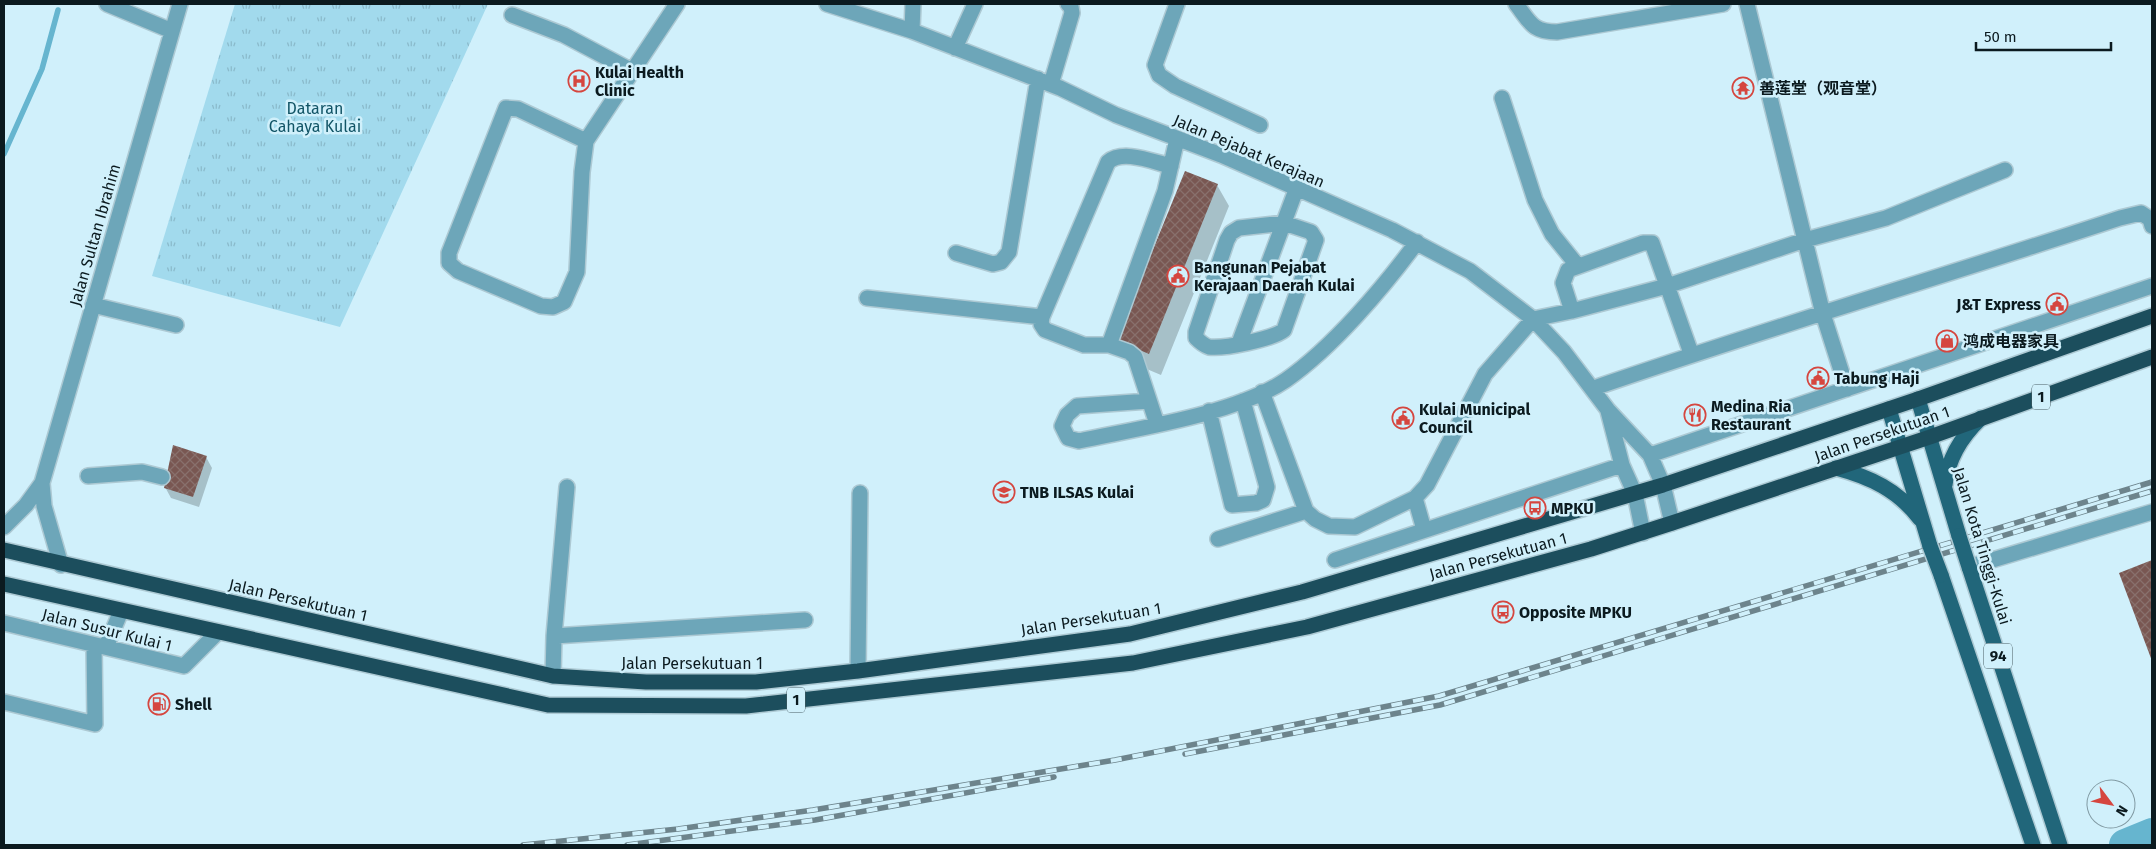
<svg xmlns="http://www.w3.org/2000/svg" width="2156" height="849" font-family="'Fira Sans','Noto Sans SC',sans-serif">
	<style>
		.grass { fill: url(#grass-tufts) }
		.shadow { fill: #0003 }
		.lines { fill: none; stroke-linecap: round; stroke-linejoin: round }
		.stream { stroke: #66b5cf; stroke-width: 5.5 }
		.river { stroke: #66b5cf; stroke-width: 32 }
		.building { fill: url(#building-cross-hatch) }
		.minor-casing { stroke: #adc9d3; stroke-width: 18 }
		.major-casing { stroke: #adc9d3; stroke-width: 18 }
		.highway-casing { stroke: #adc9d3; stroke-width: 18 }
		.minor { stroke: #6da6b9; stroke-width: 15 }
		.major { stroke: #21667a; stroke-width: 15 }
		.highway { stroke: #1c4e5d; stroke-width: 15 }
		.rail-casing { stroke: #6d848c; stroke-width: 5.5 }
		.rail { stroke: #d0f0fb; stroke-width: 4; stroke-dasharray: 11; stroke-linecap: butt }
		.major-bridge-casing { stroke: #adc9d3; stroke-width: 18; stroke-linecap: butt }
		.major-bridge { stroke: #21667a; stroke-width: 15 }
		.labels { text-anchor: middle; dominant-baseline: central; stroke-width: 5; stroke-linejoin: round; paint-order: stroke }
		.shield { fill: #d0f0fb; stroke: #465a61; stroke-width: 1 }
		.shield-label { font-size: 15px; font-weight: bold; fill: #0b1a1f }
		.poi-label { font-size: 16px; font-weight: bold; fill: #0b1a1f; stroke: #d0f0fb; text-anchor: start }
		.park-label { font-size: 16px; fill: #115466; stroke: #d0f0fb }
		.street-label { font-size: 16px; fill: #0b1a1f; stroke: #d0f0fb }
	</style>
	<defs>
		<pattern id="grass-tufts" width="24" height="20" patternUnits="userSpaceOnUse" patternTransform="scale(1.25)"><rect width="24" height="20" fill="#a2daed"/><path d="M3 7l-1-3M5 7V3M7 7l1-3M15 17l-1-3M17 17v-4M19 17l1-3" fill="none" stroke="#8abacb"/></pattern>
		<pattern id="building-cross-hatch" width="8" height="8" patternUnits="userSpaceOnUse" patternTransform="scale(1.25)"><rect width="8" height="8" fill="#795752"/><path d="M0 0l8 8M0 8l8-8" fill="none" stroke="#88706c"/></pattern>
	</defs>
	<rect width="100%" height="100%" fill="#d0f0fb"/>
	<!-- grass -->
	<path class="grass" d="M235,4H488L340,327L152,276Z"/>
	<!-- shadow -->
	<path class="shadow" d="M1217,185L1229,206L1161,375L1130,362Z
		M206,457L212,468L199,507L171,498L165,487Z
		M2152,562V658L2121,574Z"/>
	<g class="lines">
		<!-- stream -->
		<path class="stream" d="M4,154L42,69L58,10"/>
		<!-- river -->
		<path class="river" d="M2125,845L2152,834"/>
	</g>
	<!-- building -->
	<path class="building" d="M1185,171L1218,184L1149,354L1116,340Z
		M173,445L207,456L193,497L164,488Z
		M2152,560V661L2119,573Z"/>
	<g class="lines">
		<!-- minor casing -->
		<g class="minor-casing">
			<path id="minor" d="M107,4L172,31
				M827,4L912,31L1060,88L1116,115L1221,155L1392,230L1470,271L1533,319L1564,352L1608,410L1650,455L1663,485L1672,523
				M1177,4L1155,65L1159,75L1175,86L1260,125
				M1516,4C1530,22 1532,32 1557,32L1723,4
				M1747,4L1823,314L1847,389
				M512,15L564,35L632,71
				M912,31L913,4
				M955,48L975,4
				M1051,84L1072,13L1071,7L1068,4
				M1502,98L1535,200L1552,234L1577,265
				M586,141L518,109L506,108L449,253V263L458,271L541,306L553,307L564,302L577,272L582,172L586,141L677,4
				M1284,223L1311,232L1316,240L1284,330C1273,339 1224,349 1209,347C1203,345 1200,342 1196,338V332L1227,240L1231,233L1239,228Z
				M956,253L993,264L1001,262L1009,252L1038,79
				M867,298L1042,317
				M93,305L176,325
				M1572,311L1563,283L1568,270L1643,243H1652L1691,353
				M1239,343L1296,190
				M1109,345H1084L1045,330L1041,324L1042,317L1108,162C1123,149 1153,162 1171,166
				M1594,388C1768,328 1945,276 2120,218L2141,213L2150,219L2152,226
				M1262,392L1306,511L1315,519L1329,526L1355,527L1415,498L1427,485L1485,374L1533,319L1572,311L1667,286L1805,240L1886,218L2005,170
				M1149,401L1077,406L1067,415L1062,426L1068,438L1079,441C1139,428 1236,414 1286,380C1333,347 1383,288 1417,242
				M1209,411L1232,505L1256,503L1263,500L1267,487L1243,401
				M1608,411L1622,465L1635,494L1643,533
				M1157,424L1135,357L1129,352L1109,345L1165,191L1177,139
				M1650,455L2152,286
				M88,476L142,472L162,477
				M42,483L44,506L61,565
				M1415,498L1423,526L1427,529
				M4,527L26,505L42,483L180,4
				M1218,539L1306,511
				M1335,560L1622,465
				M1969,567L2152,512
				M4,623L184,666L218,632
				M554,636L805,620
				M106,647L121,611
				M858,671L860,493
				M553,676L554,636L567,487
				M4,702L95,724L94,645"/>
		</g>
		<!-- major casing -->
		<g class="major-casing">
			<path id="major" d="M1918,399L1959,536
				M1889,409L1930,546
				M1836,468C1870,477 1898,490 1920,519
				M1945,485C1948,458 1961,437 1981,418
				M1969,567L2060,845
				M1941,575L2033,845"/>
		</g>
		<!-- highway casing -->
		<g class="highway-casing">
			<path id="highway" d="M4,550L553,676L646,682H756L858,671L1130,634L1302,592L1663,485L1918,399L2152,316
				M4,584L548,705L746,706L1133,663L1307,627L1591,549L1672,523L1930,437L2152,357"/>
		</g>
		<!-- minor -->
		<use href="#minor" class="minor"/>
		<!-- major -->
		<use href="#major" class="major"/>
		<!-- highway -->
		<use href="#highway" class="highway"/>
		<!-- rail casing -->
		<g class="rail-casing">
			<path id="rail" d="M1185,754L1440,705L2152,491
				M523,845L678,829L813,810L1115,760L1439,696L2152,482
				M627,845L815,820L1054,777"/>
		</g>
		<!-- rail -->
		<use href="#rail" class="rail"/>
		<!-- major-bridge casing -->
		<g class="major-bridge-casing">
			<path id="major-bridge" d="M1959,536L1969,567
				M1930,546L1941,575"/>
		</g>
		<!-- major-bridge -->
		<use href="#major-bridge" class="major-bridge"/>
	</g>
	<!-- icons -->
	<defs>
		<g id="hospital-ring" transform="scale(1.125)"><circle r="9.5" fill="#d0f0fb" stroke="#d5463f" stroke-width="1.5"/><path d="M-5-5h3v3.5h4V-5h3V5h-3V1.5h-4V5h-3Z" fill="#d5463f"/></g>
		<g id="temple-ring" transform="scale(1.125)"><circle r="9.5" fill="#d0f0fb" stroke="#d5463f" stroke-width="1.5"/><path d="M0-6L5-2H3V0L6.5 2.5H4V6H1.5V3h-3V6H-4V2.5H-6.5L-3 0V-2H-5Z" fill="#d5463f"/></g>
		<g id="civic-ring" transform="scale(1.125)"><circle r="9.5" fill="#d0f0fb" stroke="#d5463f" stroke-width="1.5"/><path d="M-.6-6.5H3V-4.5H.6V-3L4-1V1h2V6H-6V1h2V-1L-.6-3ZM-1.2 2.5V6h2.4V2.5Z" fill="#d5463f"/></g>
		<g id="shop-ring" transform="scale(1.125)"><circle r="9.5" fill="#d0f0fb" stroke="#d5463f" stroke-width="1.5"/><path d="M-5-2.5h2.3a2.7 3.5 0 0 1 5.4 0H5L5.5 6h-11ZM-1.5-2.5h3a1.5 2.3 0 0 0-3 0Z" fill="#d5463f"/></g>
		<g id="restaurant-ring" transform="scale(1.125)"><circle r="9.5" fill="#d0f0fb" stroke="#d5463f" stroke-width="1.5"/><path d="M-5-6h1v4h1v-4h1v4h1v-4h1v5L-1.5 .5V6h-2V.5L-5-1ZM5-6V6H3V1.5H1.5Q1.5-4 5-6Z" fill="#d5463f"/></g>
		<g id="university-ring" transform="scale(1.125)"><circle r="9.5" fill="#d0f0fb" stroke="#d5463f" stroke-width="1.5"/><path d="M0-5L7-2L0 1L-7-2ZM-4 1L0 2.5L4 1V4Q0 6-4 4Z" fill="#d5463f"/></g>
		<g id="bus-ring" transform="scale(1.125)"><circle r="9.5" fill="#d0f0fb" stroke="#d5463f" stroke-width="1.5"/><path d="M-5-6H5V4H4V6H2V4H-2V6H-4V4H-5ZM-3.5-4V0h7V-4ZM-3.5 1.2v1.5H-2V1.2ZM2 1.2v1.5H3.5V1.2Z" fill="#d5463f"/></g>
		<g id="fuel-ring" transform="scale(1.125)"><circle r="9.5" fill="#d0f0fb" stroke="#d5463f" stroke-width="1.5"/><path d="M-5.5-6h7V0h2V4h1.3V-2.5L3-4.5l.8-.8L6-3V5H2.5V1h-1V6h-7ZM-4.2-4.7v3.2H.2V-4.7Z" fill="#d5463f"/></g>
	</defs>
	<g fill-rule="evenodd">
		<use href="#hospital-ring" x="579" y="81"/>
		<use href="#temple-ring" x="1743" y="88"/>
		<use href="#civic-ring" x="1178" y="276"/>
		<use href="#civic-ring" x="2057" y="304"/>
		<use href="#shop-ring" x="1947" y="341"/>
		<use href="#civic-ring" x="1818" y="378"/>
		<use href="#restaurant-ring" x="1695" y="415"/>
		<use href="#civic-ring" x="1403" y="418"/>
		<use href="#university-ring" x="1004" y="492"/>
		<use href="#bus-ring" x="1535" y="508"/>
		<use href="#bus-ring" x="1503" y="612"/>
		<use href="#fuel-ring" x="159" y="704"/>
	</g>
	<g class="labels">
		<!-- shield labels -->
		<g class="shield">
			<rect x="2032" y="384.5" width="18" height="25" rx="4"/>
			<rect x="1984" y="643.5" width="28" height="25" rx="4"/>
			<rect x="787" y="687.5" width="18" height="25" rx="4"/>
		</g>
		<g class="shield-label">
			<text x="2041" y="397">1</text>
			<text x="1998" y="656">94</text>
			<text x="796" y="700">1</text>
		</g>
		<!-- poi labels -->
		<g class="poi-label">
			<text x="595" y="72">Kulai Health<tspan x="595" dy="18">Clinic</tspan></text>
			<text x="1759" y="88">善莲堂（观音堂）</text>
			<text x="1194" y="267">Bangunan Pejabat<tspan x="1194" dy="18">Kerajaan Daerah Kulai</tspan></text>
			<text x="2041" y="304" text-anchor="end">J&amp;T Express</text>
			<text x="1963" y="341">鸿成电器家具</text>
			<text x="1834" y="378">Tabung Haji</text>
			<text x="1711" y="406">Medina Ria<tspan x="1711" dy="18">Restaurant</tspan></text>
			<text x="1419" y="409">Kulai Municipal<tspan x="1419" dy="18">Council</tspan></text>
			<text x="1020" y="492">TNB ILSAS Kulai</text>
			<text x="1551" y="508">MPKU</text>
			<text x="1519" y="612">Opposite MPKU</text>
			<text x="175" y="704">Shell</text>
		</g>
		<!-- park labels -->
		<g class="park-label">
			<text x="315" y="108">Dataran<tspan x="315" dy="18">Cahaya Kulai</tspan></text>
		</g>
		<!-- street labels -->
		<g class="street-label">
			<text transform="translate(1249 151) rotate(23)">Jalan Pejabat Kerajaan</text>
			<text transform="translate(95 235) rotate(-74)">Jalan Sultan Ibrahim</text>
			<text transform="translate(1882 434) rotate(-19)">Jalan Persekutuan 1</text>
			<text transform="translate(1982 546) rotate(73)">Jalan Kota Tinggi-Kulai</text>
			<text transform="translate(1498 556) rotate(-15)">Jalan Persekutuan 1</text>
			<text transform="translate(298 600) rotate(13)">Jalan Persekutuan 1</text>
			<text transform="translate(1091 619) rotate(-9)">Jalan Persekutuan 1</text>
			<text transform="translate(107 630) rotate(14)">Jalan Susur Kulai 1</text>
			<text x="692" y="663">Jalan Persekutuan 1</text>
		</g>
	</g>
	<!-- border -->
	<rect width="2156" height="849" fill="none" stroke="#0b1a1f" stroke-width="10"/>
	<!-- north arrow -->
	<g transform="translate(2111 804) rotate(122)"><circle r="24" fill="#d0f0fb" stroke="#819aa3"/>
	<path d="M0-4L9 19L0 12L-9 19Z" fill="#d5463f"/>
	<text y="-8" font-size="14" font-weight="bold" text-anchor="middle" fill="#0b1a1f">N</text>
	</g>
	<!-- scale -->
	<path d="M1976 42v8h135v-8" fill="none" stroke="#0b1a1f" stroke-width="2.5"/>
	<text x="1984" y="42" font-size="15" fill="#0b1a1f" stroke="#d0f0fb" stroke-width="4" paint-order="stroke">50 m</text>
</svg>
